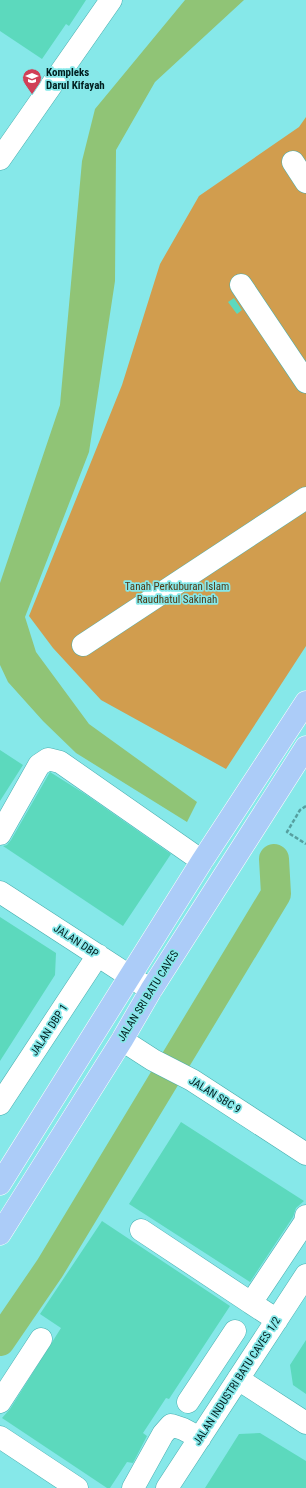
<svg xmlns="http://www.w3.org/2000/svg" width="306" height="1488" font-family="'Roboto Condensed',sans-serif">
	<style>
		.green { fill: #d19d4e }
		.water { fill: #90c476 }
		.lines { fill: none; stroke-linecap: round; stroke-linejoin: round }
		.river { stroke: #90c476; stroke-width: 30 }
		.building { fill: #5cd9bd }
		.minor-casing { stroke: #49aeaf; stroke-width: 23 }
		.major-casing { stroke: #fff; stroke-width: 23 }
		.path { stroke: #56a0a0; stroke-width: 2.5; stroke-dasharray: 4 2; stroke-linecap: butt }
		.minor { stroke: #fff; stroke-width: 22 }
		.major { stroke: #acccf8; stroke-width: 22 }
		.labels { text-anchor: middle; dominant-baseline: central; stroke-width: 3.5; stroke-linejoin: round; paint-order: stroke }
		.poi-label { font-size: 11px; font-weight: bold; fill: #001e1e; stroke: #86e8e9; text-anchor: start }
		.park-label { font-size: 11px; fill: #513a17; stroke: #86e8e9 }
		.street-label { font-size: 11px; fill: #001e1e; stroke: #86e8e9 }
	</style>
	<rect width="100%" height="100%" fill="#86e8e9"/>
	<!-- green -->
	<path class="green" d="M306,117V646L226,769L101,700L53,648L29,616L122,385L160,264L199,196L299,127Z"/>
	<!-- water -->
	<path class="water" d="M185,0H244L155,82L116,150L115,281L89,452L25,617L36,652L89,724L197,802L187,822L76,753L43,721L8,682L0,665V583L60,405L82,161L95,109Z"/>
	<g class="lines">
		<!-- river -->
		<path class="river" d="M0,1341L50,1268L276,894L274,859"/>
	</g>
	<!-- building -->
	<path class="building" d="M0,0H86L69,26L66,24L42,59L0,31Z
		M234,298L242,310L237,314L228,302Z
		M0,750L23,765L0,801Z
		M50,772L85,794L171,854L123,926L3,846L7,845L11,840Z
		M0,917L56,953L55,975L0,1061Z
		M181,1122L304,1201L296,1208L293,1217L250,1282L129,1204Z
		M102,1221L230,1306L169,1399L166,1398L143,1433L147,1436L133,1463L127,1462L110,1488H107L2,1418L10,1409L61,1328L40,1314Z
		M306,1340V1394L293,1385L290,1365Z
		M260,1433L306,1461V1488H205L239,1434Z"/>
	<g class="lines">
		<!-- minor casing -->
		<g class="minor-casing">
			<path id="minor" d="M0,159L111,0
				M293,162L306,182
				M241,285L306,382
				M83,645L306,498
				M0,834L39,765L48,759L60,762L202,861
				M0,892L151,990
				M122,1040L153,1060L192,1080L306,1154
				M0,1104L98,955
				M141,1230L251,1303
				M277,1320L251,1303L305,1222L306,1216
				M238,1379L306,1423
				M0,1402L41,1339
				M188,1402L235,1331
				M0,1437L77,1488
				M133,1488L163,1434L171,1425L183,1429L200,1438
				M167,1488L306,1275"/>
		</g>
		<!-- major casing -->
		<g class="major-casing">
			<path id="major" d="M0,1184L202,861L306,702
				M0,1234L122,1040L151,990L306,747"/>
		</g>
		<!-- path -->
		<path class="path" d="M306,806L300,810L287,832L306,844"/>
		<!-- minor -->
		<use href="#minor" class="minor"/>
		<!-- major -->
		<use href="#major" class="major"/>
	</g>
	<!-- icons -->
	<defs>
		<g id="school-pin" transform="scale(1)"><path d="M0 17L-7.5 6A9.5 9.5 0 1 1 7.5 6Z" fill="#d04057" stroke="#86e8e9"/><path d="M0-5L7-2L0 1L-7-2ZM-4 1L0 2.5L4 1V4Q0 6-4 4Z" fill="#fff"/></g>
	</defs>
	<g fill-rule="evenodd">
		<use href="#school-pin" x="32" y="78"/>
	</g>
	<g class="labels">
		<!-- poi labels -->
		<g class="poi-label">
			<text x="46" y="72">Kompleks<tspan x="46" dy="13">Darul Kifayah</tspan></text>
		</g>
		<!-- park labels -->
		<g class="park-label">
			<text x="177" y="586">Tanah Perkuburan Islam<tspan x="177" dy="13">Raudhatul Sakinah</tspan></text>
		</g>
		<!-- street labels -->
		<g class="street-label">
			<text transform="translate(76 941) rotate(33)">JALAN DBP</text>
			<text transform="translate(148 996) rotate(-58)">JALAN SRI BATU CAVES</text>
			<text transform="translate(49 1030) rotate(-57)">JALAN DBP 1</text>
			<text transform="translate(215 1095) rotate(32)">JALAN SBC 9</text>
			<text transform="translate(237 1381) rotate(-57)">JALAN INDUSTRI BATU CAVES 1/2</text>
		</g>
	</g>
</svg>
